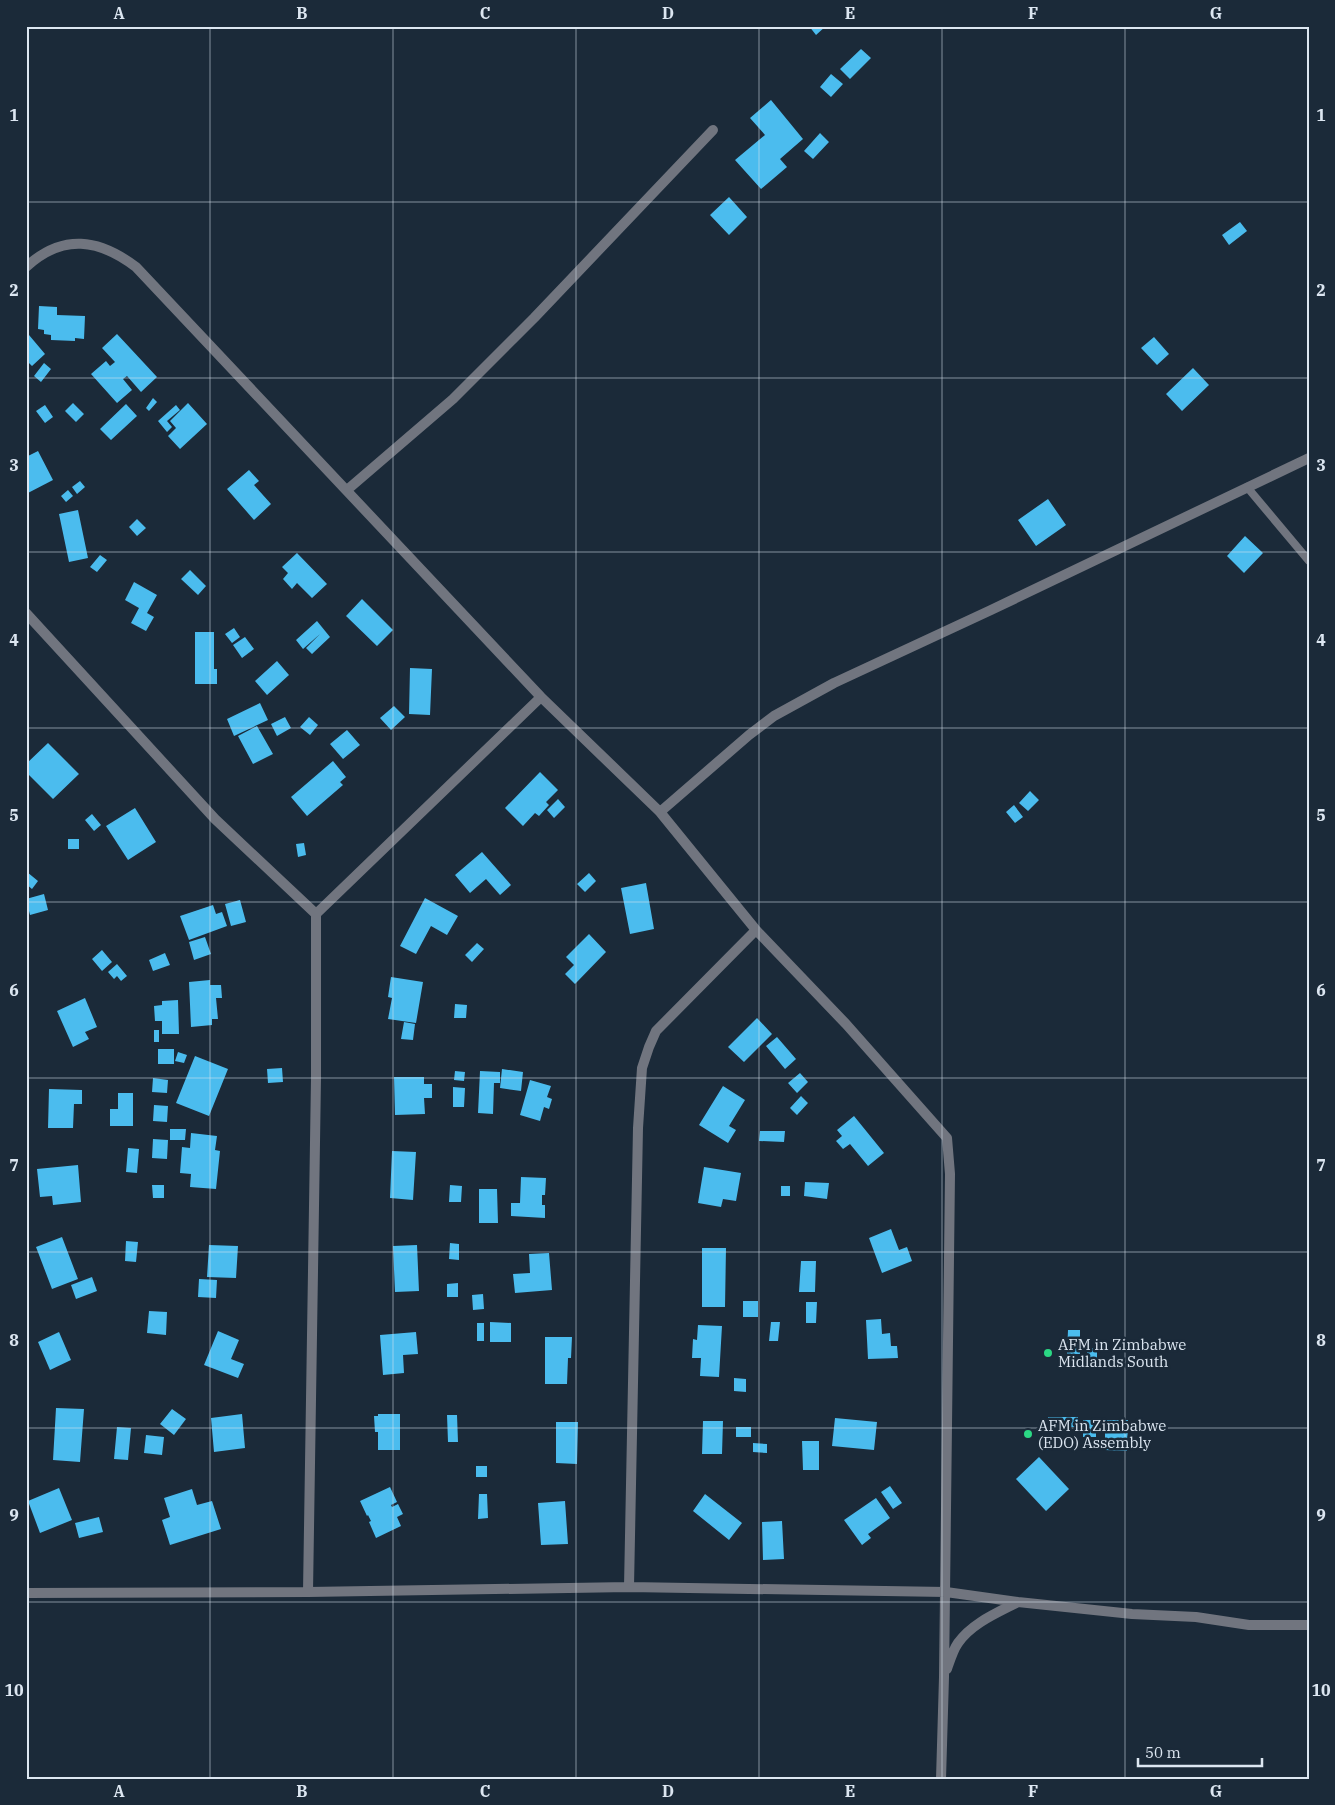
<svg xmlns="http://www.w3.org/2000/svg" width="1335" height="1805" font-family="'IBM Plex Serif',serif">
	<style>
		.building { fill: #4bbcee }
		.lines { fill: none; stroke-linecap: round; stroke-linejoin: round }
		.lane { stroke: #71757f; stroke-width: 8 }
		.street { stroke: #71757f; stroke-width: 10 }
		.grid { fill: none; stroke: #dce6f1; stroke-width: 1; stroke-opacity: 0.55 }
		.poi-dot { fill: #2bd884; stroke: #1b2a39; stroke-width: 2 }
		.labels { text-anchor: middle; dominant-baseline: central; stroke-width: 5; stroke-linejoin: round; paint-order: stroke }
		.poi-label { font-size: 15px; fill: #dce6f1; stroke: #1b2a39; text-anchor: start }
		.neatline { fill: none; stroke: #dce6f1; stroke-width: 2 }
		.grid-label { font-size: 16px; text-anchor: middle; font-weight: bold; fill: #dce6f1 }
	</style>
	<rect width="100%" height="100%" fill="#1b2a39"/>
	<!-- building -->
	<path class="building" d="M809,26H826L816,35Z
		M861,49L871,58L850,79L840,69Z
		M831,74L843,84L831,97L820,87Z
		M771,100L803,139L780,159L787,167L761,189L735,160L765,135L750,118Z
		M820,133L829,142L813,159L804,151Z
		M729,197L747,217L729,235L710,215Z
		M1240,222L1247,231L1229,245L1222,235Z
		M39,306L57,307V315L85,316L84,339L75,338V341L51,340V335L44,334V330L38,329Z
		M117,334L157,377L141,392L127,376L123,379L132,390L117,403L91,374L106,361L110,366L115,362L102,348Z
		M29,335L45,354L32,366L26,360V337Z
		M1154,337L1169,354L1157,365L1141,348Z
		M44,363L51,369L41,382L34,376Z
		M1193,368L1209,385L1182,411L1166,394Z
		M153,398L157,402L149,411L146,408Z
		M73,403L84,414L76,422L65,411Z
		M188,403L207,424L180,449L168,436L176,428L170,421Z
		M126,404L137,416L111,440L100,429Z
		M45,405L53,417L45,423L36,411Z
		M176,405L180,410L167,421L172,427L167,432L158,421Z
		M38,451L53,480L26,494V457Z
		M249,470L259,481L254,485L271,504L254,520L227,489Z
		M80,481L85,487L77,494L72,487Z
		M68,490L73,496L66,502L61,496Z
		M1048,499L1066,525L1036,546L1018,520Z
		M78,510L88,558L69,562L59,514Z
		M137,519L146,528L137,536L129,527Z
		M1245,536L1263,553L1244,573L1227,556Z
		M297,553L327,584L312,598L297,583L292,589L283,579L288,573L282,567Z
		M100,555L107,560L97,572L90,567Z
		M190,570L206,586L198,595L181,579Z
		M134,582L157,595L147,613L154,617L146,631L131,623L139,608L125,600Z
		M362,599L393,630L377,646L346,616Z
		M317,621L330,637L312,654L306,648L320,634L303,649L296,640Z
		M234,628L240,637L232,643L225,634Z
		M195,632H214V669H217V684H195Z
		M245,637L254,649L242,658L233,645Z
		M277,661L289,675L267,695L255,681Z
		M410,668L432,669L430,715L409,714Z
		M260,703L268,720L234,736L227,719Z
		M394,706L405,717L391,730L380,718Z
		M285,717L291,728L277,736L271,724Z
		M309,717L318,725L310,735L300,727Z
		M257,726L273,754L253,764L238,736Z
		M347,730L360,745L343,759L330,744Z
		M48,743L79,774L53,799L26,772V764Z
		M333,761L346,777L340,782L343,785L307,816L291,797Z
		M540,772L558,790L546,802L549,805L539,816L535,813L523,826L505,808Z
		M1030,791L1039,800L1028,811L1019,803Z
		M558,799L565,807L554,818L547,810Z
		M1014,805L1023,817L1015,823L1006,812Z
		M135,808L156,842L128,860L106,826Z
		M92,814L101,825L94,831L85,820Z
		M68,839H79V849H68Z
		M304,843L306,855L298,857L296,844Z
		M482,852L511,885L500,895L486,879L470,893L455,875Z
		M27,872L38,881L32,889L26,884Z
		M589,873L596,881L585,892L577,884Z
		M646,883L654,929L630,934L621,888Z
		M44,894L48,910L30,915L26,899Z
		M425,898L458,916L447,935L431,926L416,954L400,946Z
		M240,900L246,922L231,926L225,904Z
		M213,905L216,914L222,912L227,926L189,940L180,916Z
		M589,934L606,952L575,984L565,974L574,965L566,957Z
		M205,937L211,954L194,960L189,942Z
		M477,943L484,949L472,962L465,955Z
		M102,950L112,962L102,971L92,959Z
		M165,953L170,965L153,971L149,960Z
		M117,964L127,976L121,981L117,976L114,979L108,972Z
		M391,977L423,982L416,1023L388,1019L392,998L388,997Z
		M210,980V985H221L222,998H216L218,1019H212V1025L191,1027L189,982Z
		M85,998L97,1027L85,1032L89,1039L73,1047L57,1011Z
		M178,1000L179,1034H162V1021H155L154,1006L162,1005V1001Z
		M455,1004L467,1005L466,1018H454Z
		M757,1018L772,1034L744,1062L728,1047Z
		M404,1022L415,1024L413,1040L401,1039Z
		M154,1030H159V1042H154Z
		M777,1037L796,1059L785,1069L766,1046Z
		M158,1049H174V1064H158Z
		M178,1052L187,1055L184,1063L175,1061Z
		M195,1056L228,1069L209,1116L176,1103Z
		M282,1068L283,1082L268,1083L267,1069Z
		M502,1069L523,1072L521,1091L500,1088Z
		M455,1071L465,1072L464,1081L454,1080Z
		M480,1071L500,1072V1083H494L493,1114L478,1113Z
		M800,1073L808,1082L797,1093L788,1083Z
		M394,1077H424V1084H432V1098H424L425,1114L395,1115Z
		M153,1078L168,1080L167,1093L152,1092Z
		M530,1080L551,1086L547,1097L552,1099L549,1109L544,1107L540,1121L520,1115Z
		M723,1086L745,1100L729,1126L736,1130L728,1143L699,1125Z
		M453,1087L465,1088L464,1107H453Z
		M49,1089L82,1090V1104H74L73,1128H48Z
		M118,1093H133V1126H110V1109H118Z
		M801,1096L808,1103L797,1115L790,1108Z
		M154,1105L168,1106L167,1122L153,1121Z
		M854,1116L884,1153L868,1166L850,1144L843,1149L836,1141L842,1136L837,1130Z
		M170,1129H186L185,1140H170Z
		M760,1131H785L784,1142L759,1141Z
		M191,1133L217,1136L215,1150L220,1151L216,1189L190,1187L191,1174L180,1173L182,1147L190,1148Z
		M153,1139L168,1140L167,1159L152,1158Z
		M128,1148L139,1149L137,1173L126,1172Z
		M392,1151L416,1152L413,1200L390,1198Z
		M78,1165L81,1202L53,1205L52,1196L40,1197L37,1169Z
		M704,1167L741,1173L736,1201L723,1199L721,1207L698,1203Z
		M521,1177L546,1178L545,1195H542V1205H545V1218L511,1216V1203H520Z
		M805,1182L829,1183L827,1199L804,1196Z
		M152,1185H164V1198H153Z
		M450,1185L462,1186L461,1202H449Z
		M781,1186H790V1196H781Z
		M479,1189H497L498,1223H479Z
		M891,1229L899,1250L907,1247L912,1261L882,1273L869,1238Z
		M62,1237L78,1279L52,1289L36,1247Z
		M126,1241L138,1242L136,1262L125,1261Z
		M450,1243L459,1244V1260L449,1259Z
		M209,1245L238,1246L236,1278L207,1277Z
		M417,1245L419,1291L395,1292L393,1246Z
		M702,1248H726L725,1307H702Z
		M549,1253L552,1290L515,1293L513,1274L530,1273L529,1254Z
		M801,1261H816L815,1292H799Z
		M92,1277L97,1291L76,1299L71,1285Z
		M199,1279L217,1280L216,1298L198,1297Z
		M458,1283V1297H447V1284Z
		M483,1294L484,1309L473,1310L472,1295Z
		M743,1301H758V1317H743Z
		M806,1302H817L816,1323H806Z
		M149,1311L167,1312L166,1335L147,1333Z
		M881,1319L882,1334L890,1333L891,1346H897L898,1358L868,1359L866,1320Z
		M490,1322L511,1323V1342H490Z
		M771,1322H780L778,1341H769Z
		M477,1323H484V1341H477Z
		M698,1325L722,1326L719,1377L700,1376L701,1358H692L693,1339L697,1340Z
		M1068,1330H1080V1354H1067Z
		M218,1331L239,1340L231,1359L244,1364L238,1378L204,1365Z
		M59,1332L71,1360L50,1370L38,1342Z
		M416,1332L418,1354L403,1355L404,1373L383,1375L380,1335Z
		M545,1337H572L571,1358H568L567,1384H545Z
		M1087,1348H1097V1368H1087Z
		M734,1378L746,1379V1392L734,1391Z
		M56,1408L84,1409L80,1462L53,1460Z
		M172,1409L186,1419L174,1435L160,1424Z
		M242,1414L245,1448L214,1452L211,1418Z
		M378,1414H400V1450H378V1432H375L374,1416H378Z
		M447,1415H457L458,1442H448Z
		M1048,1417H1078V1427H1048Z
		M835,1418L877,1422L874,1450L832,1446Z
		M1083,1420H1096V1437H1083Z
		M1105,1420H1128L1127,1451L1105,1450Z
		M703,1421H723L722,1454H702Z
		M556,1422H578L577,1464L556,1463Z
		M117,1427L131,1428L128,1460L114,1459Z
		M736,1427H751V1437H736Z
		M146,1435L164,1437L162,1455L144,1453Z
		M802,1441H819V1470H803Z
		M753,1443L767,1444V1453L753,1452Z
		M1039,1457L1069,1489L1046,1511L1016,1479Z
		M476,1466H487V1477H476Z
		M890,1486L902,1503L893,1509L881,1492Z
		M390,1487L397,1502L391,1505L392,1507L398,1504L403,1514L397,1517L401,1526L376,1538L369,1522L371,1521L368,1515L367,1516L360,1501Z
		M59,1488L72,1520L40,1533L28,1501Z
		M192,1489L197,1505L212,1501L221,1529L170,1545L162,1520L170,1517L164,1498Z
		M479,1494H487L488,1518L478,1519Z
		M705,1494L742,1523L729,1540L693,1511Z
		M876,1498L890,1518L868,1534L871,1538L862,1545L844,1520Z
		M565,1501L568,1544L541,1545L538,1503Z
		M99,1517L103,1532L79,1538L75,1523Z
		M782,1521L784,1559L763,1560L762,1522Z"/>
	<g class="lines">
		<!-- lane -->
		<path class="lane" d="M1247,487L1309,561"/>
		<!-- street -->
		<path class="street" d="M26,267C63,233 99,239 136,267L541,697L660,812L756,930L846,1024L947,1138L950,1174L944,1677L941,1779
			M347,490L453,399L534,318L713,130
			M26,613L215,819L316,914V1078L308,1592
			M660,812L749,735L774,716L834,683L991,610L1309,458
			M316,914L541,697
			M629,1587L638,1128L642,1068L649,1047L656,1031L756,930
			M26,1593L308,1592L629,1587L946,1592L1018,1602L1132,1614L1196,1617L1249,1625H1309
			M947,1669C950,1660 953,1650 958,1643C972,1623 997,1613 1018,1602"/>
	</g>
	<!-- grid -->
	<path class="grid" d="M210,26V1779M393,26V1779M576,26V1779M759,26V1779M942,26V1779M1125,26V1779M26,202H1309M26,378H1309M26,552H1309M26,728H1309M26,902H1309M26,1078H1309M26,1252H1309M26,1428H1309M26,1602H1309"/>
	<!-- markers -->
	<g class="poi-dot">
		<circle cx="1048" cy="1353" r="5"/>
		<circle cx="1028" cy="1434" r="5"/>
	</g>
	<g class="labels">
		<!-- poi labels -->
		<g class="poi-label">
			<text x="1058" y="1344">AFM in Zimbabwe<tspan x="1058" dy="17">Midlands South</tspan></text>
			<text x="1038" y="1425">AFM in Zimbabwe<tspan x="1038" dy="17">(EDO) Assembly</tspan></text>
		</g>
	</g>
	<!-- border -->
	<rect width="1335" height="1805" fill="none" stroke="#1b2a39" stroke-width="55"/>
	<!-- scale -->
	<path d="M1138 1758v8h124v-8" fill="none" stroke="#dce6f1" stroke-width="2.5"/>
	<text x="1145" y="1758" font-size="15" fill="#dce6f1" stroke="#1b2a39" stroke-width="4" paint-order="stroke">50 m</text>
	<rect x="28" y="28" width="1280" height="1750" class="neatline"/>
	<g class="grid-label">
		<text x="119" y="19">A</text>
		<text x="302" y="19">B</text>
		<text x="485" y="19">C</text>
		<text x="668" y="19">D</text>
		<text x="850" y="19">E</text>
		<text x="1033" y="19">F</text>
		<text x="1216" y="19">G</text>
		<text x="14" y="121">1</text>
		<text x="1321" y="121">1</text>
		<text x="14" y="296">2</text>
		<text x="1321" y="296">2</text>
		<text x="14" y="471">3</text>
		<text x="1321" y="471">3</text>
		<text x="14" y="646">4</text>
		<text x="1321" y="646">4</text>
		<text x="14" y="821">5</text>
		<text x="1321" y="821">5</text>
		<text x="14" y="996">6</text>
		<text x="1321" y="996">6</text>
		<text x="14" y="1171">7</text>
		<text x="1321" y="1171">7</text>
		<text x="14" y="1346">8</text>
		<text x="1321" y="1346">8</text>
		<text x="14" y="1521">9</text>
		<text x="1321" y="1521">9</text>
		<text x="14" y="1696">10</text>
		<text x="1321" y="1696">10</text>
		<text x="119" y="1797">A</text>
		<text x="302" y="1797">B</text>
		<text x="485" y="1797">C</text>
		<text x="668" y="1797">D</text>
		<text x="850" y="1797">E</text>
		<text x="1033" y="1797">F</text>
		<text x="1216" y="1797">G</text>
	</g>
</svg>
